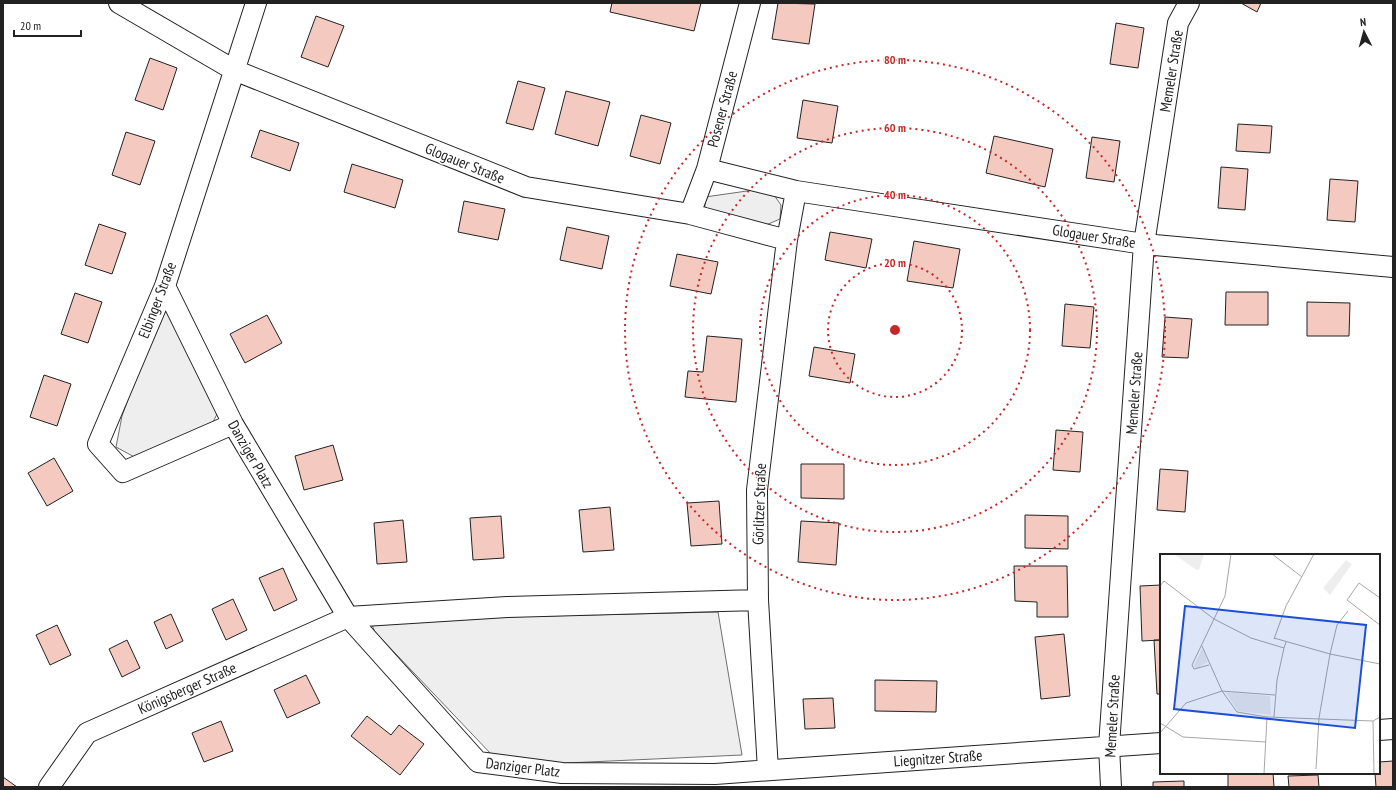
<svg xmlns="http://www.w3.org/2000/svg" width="1396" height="790" font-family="'PT Sans Narrow',sans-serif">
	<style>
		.green { fill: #eee; stroke: #6f6f6f }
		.building { fill: #f3c9c0; stroke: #222 }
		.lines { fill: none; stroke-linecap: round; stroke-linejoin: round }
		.minor-casing { stroke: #222; stroke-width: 22 }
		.minor { stroke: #fff; stroke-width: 20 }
		.ring { fill: none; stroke: #c62828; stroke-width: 2; stroke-dasharray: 2 4 }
		.labels { text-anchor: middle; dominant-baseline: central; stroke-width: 3; stroke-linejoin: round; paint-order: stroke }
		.street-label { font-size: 15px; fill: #222; stroke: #fff }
		.inset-road { fill: none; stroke: #a7a7a7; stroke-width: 1 }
		.view { fill: #1d4ed8; fill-opacity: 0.15; stroke: #1d4ed8; stroke-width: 2 }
		.inset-edge { fill: none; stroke: #222; stroke-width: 2 }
		.centre { fill: #c62828; stroke: #fff; stroke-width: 2 }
		.ring-label { font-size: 12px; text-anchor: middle; font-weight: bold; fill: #c62828; stroke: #fff; stroke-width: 3; stroke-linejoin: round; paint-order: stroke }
	</style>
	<rect width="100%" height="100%" fill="#fff"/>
	<!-- green -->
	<path class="green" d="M754,190L774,195L781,205L780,219L766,225L705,209V197Z
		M164,302L220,408L209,430L140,460L116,447L122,416Z
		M718,612L742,755L522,765L492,755L375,632L370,620Z"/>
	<!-- building -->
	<path class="building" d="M612,3H701L694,31L610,12Z
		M778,3L815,4L809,44L772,39Z
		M1241,3H1261L1257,12Z
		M316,16L344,26L328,67L301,57Z
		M1116,23L1144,28L1138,68L1110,64Z
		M150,58L177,68L163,110L135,100Z
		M518,81L545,88L533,130L506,123Z
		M566,91L610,102L598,146L555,134Z
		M803,100L838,106L832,143L797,138Z
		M641,115L671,123L660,164L630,156Z
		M1238,124L1272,126L1270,153L1236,151Z
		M260,130L299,143L290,171L251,157Z
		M126,132L155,141L140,185L112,175Z
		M994,136L1053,149L1045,187L986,173Z
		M1092,137L1120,141L1114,182L1086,178Z
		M352,164L403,180L395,208L344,192Z
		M1221,167L1248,169L1245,210L1218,208Z
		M1330,179L1358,181L1355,222L1327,220Z
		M464,201L505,209L498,240L458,232Z
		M99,224L126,233L112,274L85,265Z
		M567,227L609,236L602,269L560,260Z
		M830,232L872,239L866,268L825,260Z
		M914,241L960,249L953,288L907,281Z
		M677,254L718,262L711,294L670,286Z
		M1226,292H1268V325H1225Z
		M75,293L102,302L88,343L61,334Z
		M1307,302L1350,303L1349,336H1307Z
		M1065,304L1094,307L1090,348L1062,346Z
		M267,315L282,343L245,363L230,334Z
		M1165,317L1192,319L1188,358L1162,357Z
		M707,336L742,339L736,402L685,397L688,371L703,372Z
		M814,347L855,354L850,383L809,376Z
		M44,375L71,384L57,426L30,417Z
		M1056,430L1083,432L1080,472L1053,470Z
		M333,445L343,480L304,490L295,456Z
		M54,458L73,491L47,506L28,473Z
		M801,464H844V499L801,498Z
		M1160,469L1188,471L1185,512L1157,510Z
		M719,501L722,544L691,546L687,503Z
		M610,507L614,550L583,552L579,510Z
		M1025,515L1068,516V549L1025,548Z
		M501,516L504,558L473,560L470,518Z
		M403,520L407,562L377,564L374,523Z
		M801,521L839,523L836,565L798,562Z
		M1014,566H1067L1068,617H1037V602L1015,601Z
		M283,568L297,600L274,611L259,578Z
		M1161,585V640L1142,641L1140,586Z
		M233,599L247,630L226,640L212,609Z
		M171,614L183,641L166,649L154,622Z
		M57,625L71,655L50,665L36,635Z
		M1064,634L1070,696L1041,699L1035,637Z
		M127,640L140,668L122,677L109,649Z
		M1154,640H1161V694H1157Z
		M306,675L320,703L287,718L274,690Z
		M875,680L937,681L936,712L875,711Z
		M833,698L835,728L805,729L803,699Z
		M367,716L391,735L399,725L424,744L400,775L351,736Z
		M221,721L233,751L204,762L192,733Z
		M1393,761V787H1376L1375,773H1379V762Z
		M1273,773L1274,787H1228V774Z
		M1318,775L1319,787H1289L1288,776Z
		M3,777L17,787H3Z
		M1184,781V787H1153V782Z"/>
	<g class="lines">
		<!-- minor casing -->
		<g class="minor-casing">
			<path id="minor" d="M119,3L234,70L526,187L690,214L787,240L796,191
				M707,169L796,191L1144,244L1393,267
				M690,214L707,169L750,3
				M165,286L233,424L348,617L478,762L562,773L715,774L1161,743
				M233,424L123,472L98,444L165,286L256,3
				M1379,730L1393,729
				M768,770L758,600L757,490L787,240
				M49,787L87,733L348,617L507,607L758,600
				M1111,787L1109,746L1144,244L1178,23L1189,3"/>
		</g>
		<!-- minor -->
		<use href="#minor" class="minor"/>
	</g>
	<!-- distance rings -->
	<g class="ring">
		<circle cx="895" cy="330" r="67"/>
		<circle cx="895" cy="330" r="135"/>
		<circle cx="895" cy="330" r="202"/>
		<circle cx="895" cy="330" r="270"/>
	</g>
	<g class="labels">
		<!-- street labels -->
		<g class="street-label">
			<text transform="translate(1171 71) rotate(-81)">Memeler Straße</text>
			<text transform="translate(722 109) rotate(-75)">Posener Straße</text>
			<text transform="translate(465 163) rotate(22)">Glogauer Straße</text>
			<text transform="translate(1094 236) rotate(9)">Glogauer Straße</text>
			<text transform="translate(157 300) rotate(-69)">Elbinger Straße</text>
			<text transform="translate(1134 393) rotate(-86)">Memeler Straße</text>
			<text transform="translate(251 454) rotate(60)">Danziger Platz</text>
			<text transform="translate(759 504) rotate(-88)">Görlitzer Straße</text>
			<text transform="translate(187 688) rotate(-24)">Königsberger Straße</text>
			<text transform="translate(1112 716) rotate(-87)">Memeler Straße</text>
			<text transform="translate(938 758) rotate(-4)">Liegnitzer Straße</text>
			<text transform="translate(523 767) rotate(7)">Danziger Platz</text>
		</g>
	</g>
	<!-- overview -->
	<g transform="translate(1160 554)">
		<rect width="220" height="220" fill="#fff"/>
		<path d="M14,0H44L39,16L35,15ZM186,6L192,10L170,41L163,34ZM42,94L48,108L37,114L34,112ZM65,138L110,142L111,161L78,157Z" fill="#eee"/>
		<path class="inset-road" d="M112,0L142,23M0,32L4,27L54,65L91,84L124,94L126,88M220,44L199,29L187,46L220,71M114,84L170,100L220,110M114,85L126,52L154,0M42,92L62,137L77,158L107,163L213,167L220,163M49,111L34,115L32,111L65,42L71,0M114,163L117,126L124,94M213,167L214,220M0,169L23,183L106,188M0,179L26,149L62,137L115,141M156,215L159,164L170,100L177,71L188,57M104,220L107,163"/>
		<path class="view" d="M25,52L206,71L195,174L14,155Z"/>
		<rect width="220" height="220" class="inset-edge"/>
	</g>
	<circle cx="895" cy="330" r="6" class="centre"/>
	<g class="ring-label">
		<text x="895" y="64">80 m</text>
		<text x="895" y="132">60 m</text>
		<text x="895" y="199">40 m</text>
		<text x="895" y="267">20 m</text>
	</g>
	<!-- border -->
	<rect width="1396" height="790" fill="none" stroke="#222222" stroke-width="8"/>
	<!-- north arrow -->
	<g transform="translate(1364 32) rotate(354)" stroke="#ffffff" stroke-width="3" paint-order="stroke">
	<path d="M0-3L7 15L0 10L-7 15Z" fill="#222222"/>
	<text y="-6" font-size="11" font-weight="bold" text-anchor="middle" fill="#222222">N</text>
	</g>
	<!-- scale -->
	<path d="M14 30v6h67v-6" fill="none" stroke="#222222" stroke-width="2"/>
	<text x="20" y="30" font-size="12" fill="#222222" stroke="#ffffff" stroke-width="3" paint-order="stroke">20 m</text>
</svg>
